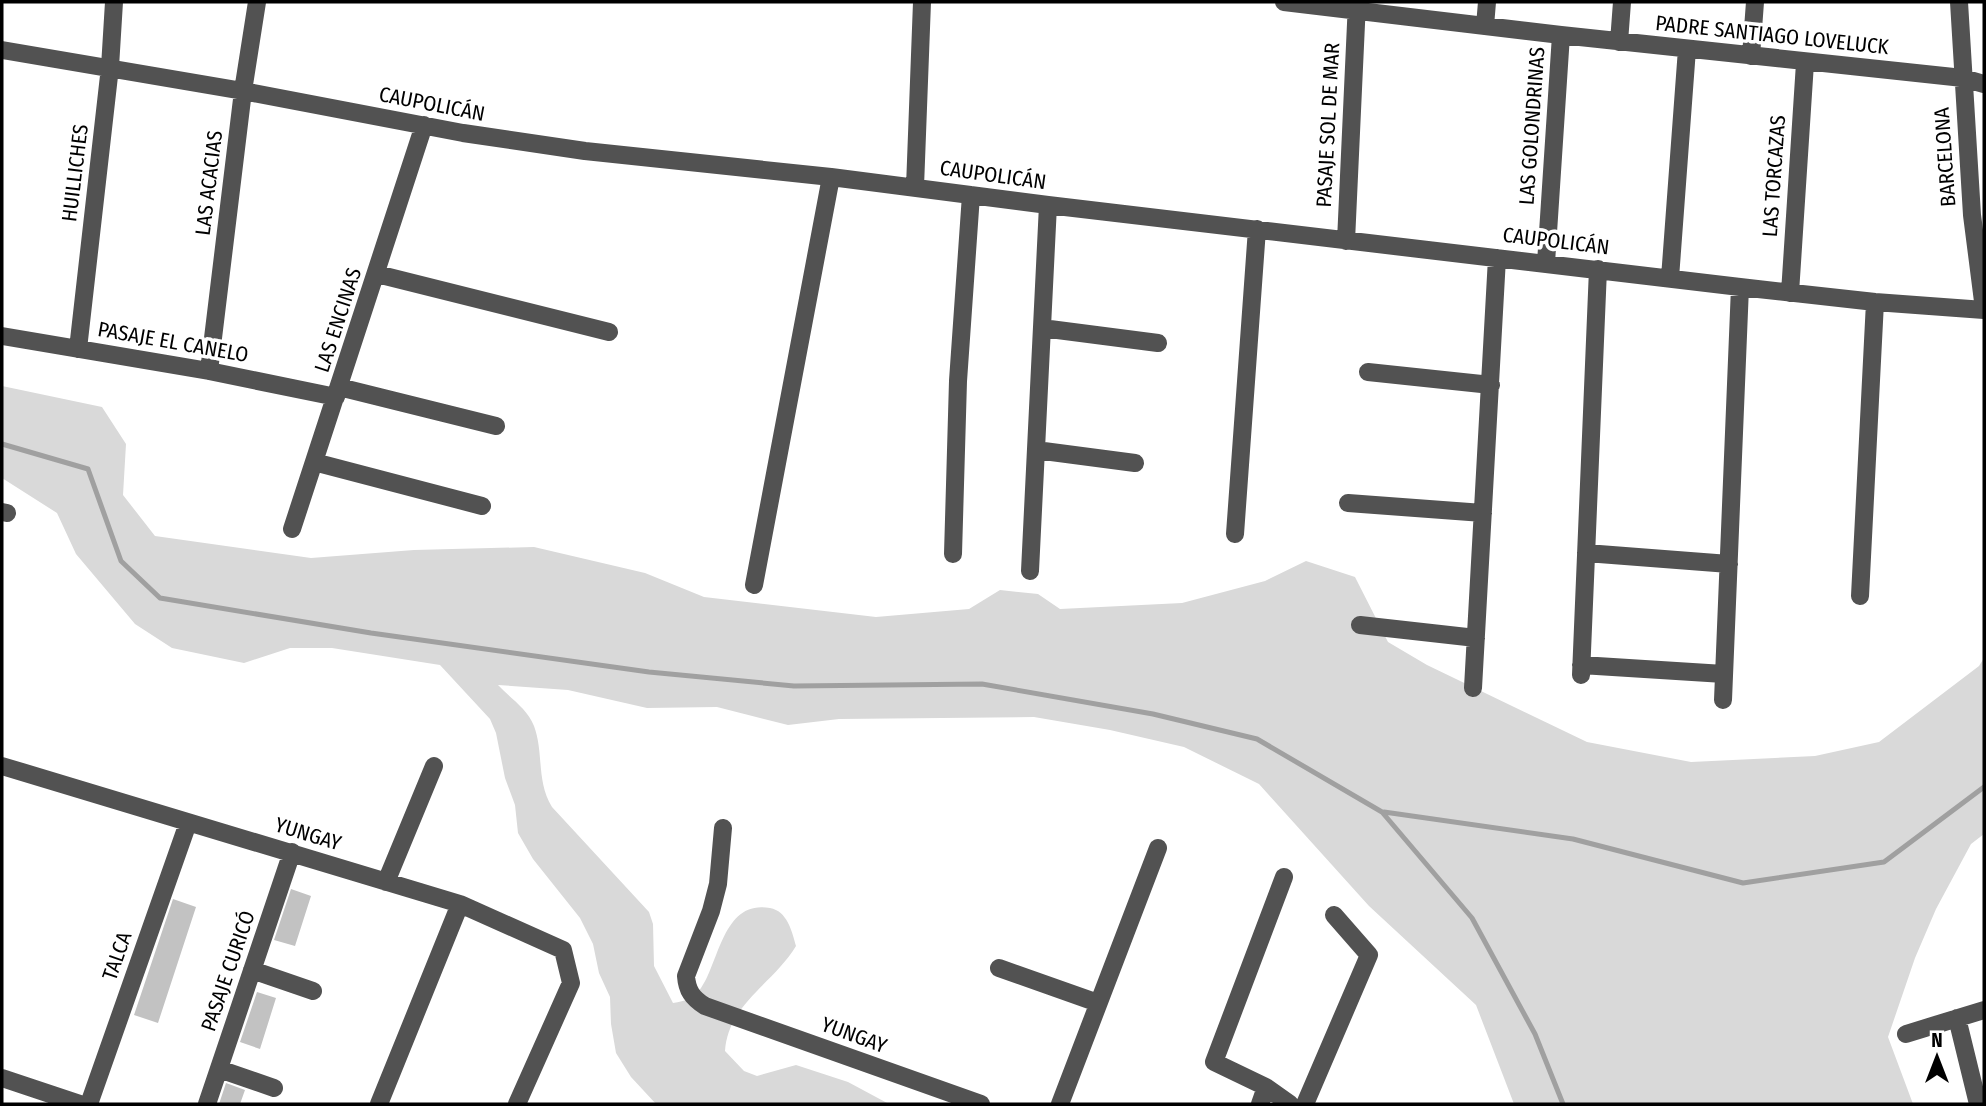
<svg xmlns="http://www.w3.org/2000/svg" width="1986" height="1106" font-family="'Fira Sans Condensed',sans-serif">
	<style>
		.green { fill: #d9d9d9 }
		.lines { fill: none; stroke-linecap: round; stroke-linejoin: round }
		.stream { stroke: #a0a0a0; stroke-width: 5 }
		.building { fill: #c2c2c2 }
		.minor { stroke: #525252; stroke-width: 18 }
		.labels { text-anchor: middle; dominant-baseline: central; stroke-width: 7; stroke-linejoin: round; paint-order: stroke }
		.street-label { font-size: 21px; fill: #000; stroke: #fff }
	</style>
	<rect width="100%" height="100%" fill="#fff"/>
	<!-- green -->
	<path class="green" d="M2,386L102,407L126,444L123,495L155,536L311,558L414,550L534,547L645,573L704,597L876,617L969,609L1000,590L1038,594L1060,609L1182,603L1265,581L1306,561L1355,577L1388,642L1427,665L1587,742L1691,762L1815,756L1879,742L1979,666L1984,658V834L1971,844L1936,909L1915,958L1888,1037L1913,1104H1514L1476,1005L1369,906L1259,784L1184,747L1110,730L1034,717L839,719L788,725L717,707L647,708L568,690L498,685C510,698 527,708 534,726C544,753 536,781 552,807L649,912L653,924L654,966L673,1003C686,1001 693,999 701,988C719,963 723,899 770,908C787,911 792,931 796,946C774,983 728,1004 725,1051L744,1071L757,1076L796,1065L848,1082L889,1104H656L631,1077L616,1053L611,1024L610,997L599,973L593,944L580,918L533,859L518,833L515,805L505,778L496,733L490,719L440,665L332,648H290L244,663L172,648L135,624L76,554L57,513L2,478Z"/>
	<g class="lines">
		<!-- stream -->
		<path class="stream" d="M2,444L88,469L121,561L160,598L371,633L649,672L794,686L982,684L1153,714L1257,739L1382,812L1472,918L1535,1034L1563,1104
			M1384,812L1573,839L1743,883L1884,862L1984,787"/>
	</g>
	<!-- building -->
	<path class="building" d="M291,889L311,896L295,946L274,940Z
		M173,899L196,907L158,1023L134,1015Z
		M257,992L276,998L260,1049L240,1042Z
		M226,1083L245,1090L240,1104H219Z"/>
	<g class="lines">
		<!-- minor -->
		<path class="minor" d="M1284,2L1561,35L1963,78L1984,84
			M1959,2L1972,215L1984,309
			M1485,26L1487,2
			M1619,42L1622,2
			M2,50L243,91L463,133L585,151L831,177L1048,205L1740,287L1875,302L1984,310
			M1751,56L1755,2
			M915,187L922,2
			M1346,241L1357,2
			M1546,263L1561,35
			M377,274L609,332
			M1670,278L1687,49
			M1790,293L1805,63
			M1042,328L1158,343
			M2,336L209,371L336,397
			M78,349L110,67L114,2
			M209,371L243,91L257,2
			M1368,372L1491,385
			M339,387L496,426
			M1036,450L1135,463
			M314,462L482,506
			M1348,503L1483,513
			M2,512L7,513
			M292,529L424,125
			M1235,534L1257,229
			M1586,553L1729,564
			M953,554L958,381L971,195
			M1030,571L1048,205
			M754,585L831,177
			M1860,596L1875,302
			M1360,625L1476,638
			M1581,665L1724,674
			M1581,675L1598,269
			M1473,688L1497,258
			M1723,700L1740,287
			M2,766L460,904L563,950L571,983L517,1104
			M723,828L718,884L711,911L686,976C687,990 692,998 705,1006L981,1104
			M386,882L434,766
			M999,968L1098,1003
			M252,970L313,991
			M1957,1018L1978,1104
			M1906,1034L1984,1010
			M219,1069L274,1088
			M2,1078L80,1104
			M1266,1087L1290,1104
			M89,1104L188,823
			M207,1104L292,852
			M379,1104L460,904
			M1060,1104L1158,848
			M1260,1104L1266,1087L1214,1062L1284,877
			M1305,1104L1369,955L1334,915"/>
	</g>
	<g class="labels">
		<!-- street labels -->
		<g class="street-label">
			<text transform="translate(1772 35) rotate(6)">PADRE SANTIAGO LOVELUCK</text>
			<text transform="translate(432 104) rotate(11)">CAUPOLICÁN</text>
			<text transform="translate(1328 125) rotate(-87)">PASAJE SOL DE MAR</text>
			<text transform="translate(1532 126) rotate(-86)">LAS GOLONDRINAS</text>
			<text transform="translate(1945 157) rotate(-94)">BARCELONA</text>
			<text transform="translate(75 173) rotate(-83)">HUILLICHES</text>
			<text transform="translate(993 175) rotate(8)">CAUPOLICÁN</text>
			<text transform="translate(1774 176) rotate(-86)">LAS TORCAZAS</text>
			<text transform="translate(209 183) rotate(-83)">LAS ACACIAS</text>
			<text transform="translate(1556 241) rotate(7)">CAUPOLICÁN</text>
			<text transform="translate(338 320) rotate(-72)">LAS ENCINAS</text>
			<text transform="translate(173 342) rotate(10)">PASAJE EL CANELO</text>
			<text transform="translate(308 834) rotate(17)">YUNGAY</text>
			<text transform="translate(117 956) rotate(-71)">TALCA</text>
			<text transform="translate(228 971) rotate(-71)">PASAJE CURICÓ</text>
			<text transform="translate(854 1035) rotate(20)">YUNGAY</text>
		</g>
	</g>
	<!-- border -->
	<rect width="1986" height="1106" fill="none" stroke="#000000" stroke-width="7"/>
	<!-- north arrow -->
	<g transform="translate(1937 1057)" stroke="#ffffff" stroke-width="5" paint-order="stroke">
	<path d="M0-5L12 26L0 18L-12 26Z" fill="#000000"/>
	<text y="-10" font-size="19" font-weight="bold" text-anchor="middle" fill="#000000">N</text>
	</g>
</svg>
